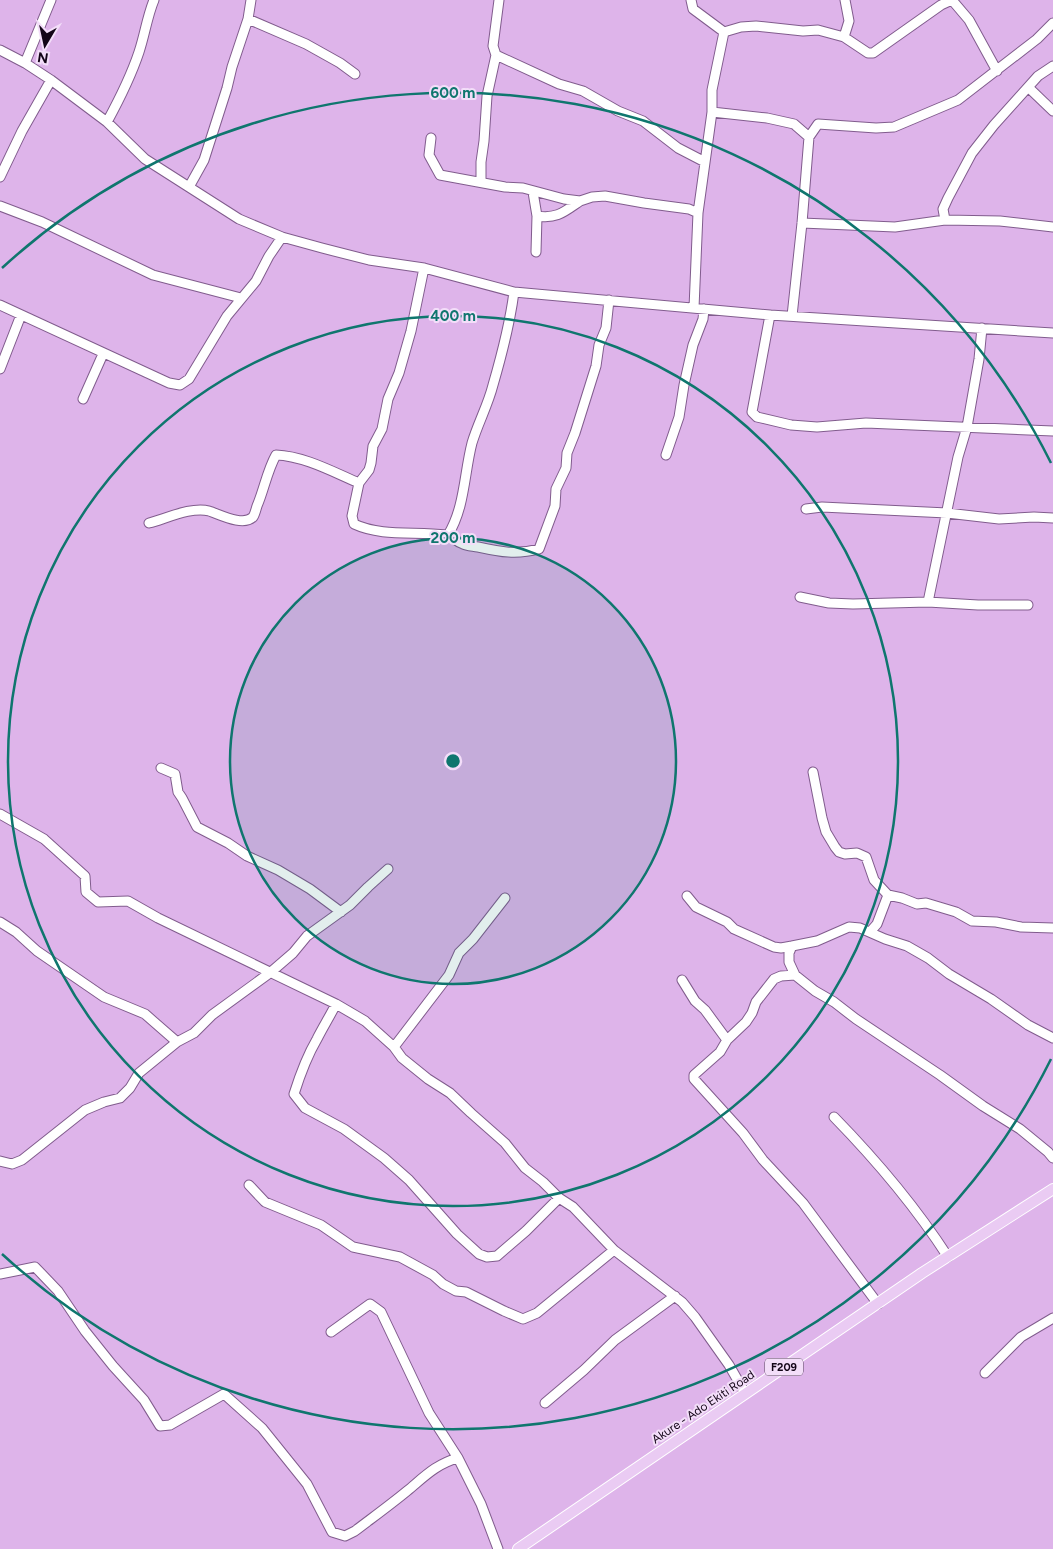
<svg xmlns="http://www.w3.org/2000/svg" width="1053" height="1549" font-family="Figtree,sans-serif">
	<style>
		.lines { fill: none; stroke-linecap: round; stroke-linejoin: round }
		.minor-casing { stroke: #815c8d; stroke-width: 11 }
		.major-casing { stroke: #fff; stroke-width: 12 }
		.minor { stroke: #fff; stroke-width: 9 }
		.major { stroke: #eacbf3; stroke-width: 10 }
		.ring { fill: none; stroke: #0f766e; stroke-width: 2.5 }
		.labels { text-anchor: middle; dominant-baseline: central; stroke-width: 4; stroke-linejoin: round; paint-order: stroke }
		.shield { fill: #f3def9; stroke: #56465b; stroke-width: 1 }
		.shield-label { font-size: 11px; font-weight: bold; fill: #130517 }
		.street-label { font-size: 12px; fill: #130517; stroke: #f3def9 }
		.centre { fill: #0f766e; stroke: #f3def9; stroke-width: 2.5 }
		.ring-label { font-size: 15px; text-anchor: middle; font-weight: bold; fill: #0f766e; stroke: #f3def9; stroke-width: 4; stroke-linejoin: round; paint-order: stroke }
	</style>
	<rect width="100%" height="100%" fill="#deb4ea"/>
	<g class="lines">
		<!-- minor casing -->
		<g class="minor-casing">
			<path id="minor" d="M499,0L493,46L496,55L559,84L583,91L618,111L643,121L678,148L705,162
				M691,0L693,9L724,32
				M952,0L969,20L997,71
				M248,19L306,44L340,63L355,74
				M724,32L741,27L756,26L803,31L818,30L844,37L868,53H873L941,5L952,0
				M844,37L849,21L845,0
				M0,50L25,63L51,80L107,122L145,159L239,219L282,237L322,248L369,260L424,268L514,292L770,315L1053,333
				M25,63L51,0
				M1028,87L1053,111
				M712,112L767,118L794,124L809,137
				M107,122C119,100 131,76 139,52C145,34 147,17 154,0
				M431,138L429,155L440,175L505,187L523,188L564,199L580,201L592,197L605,196L644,203L689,209L698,213
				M0,177L22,131L51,80
				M481,182V162L484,141L487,96L496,55
				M189,187L204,160L227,88L232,67L248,19L251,0
				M533,192L537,216L536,252
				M0,206L42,222L153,275L241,298
				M537,216C557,219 564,212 580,201
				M945,220L943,209L948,198L972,153L994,125L1038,76L1053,66
				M802,223L895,227L945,220L1000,221L1053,227
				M424,268L411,331L399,373L388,399L382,429L373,446L371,463L369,470L359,483L352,516L354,524C382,537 415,531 446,535C453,536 456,542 463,544C467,546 473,546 478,547C501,552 516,555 539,549L555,506L556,489L566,468L567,453L575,433L596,366L599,345L606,328L609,300
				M0,305L169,383L180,385L189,379L227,316L256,281L269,256L282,237
				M694,308L698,213L712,112V90L724,32
				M770,315L752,412L757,417L791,425L817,427L866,423L1053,431
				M792,316L802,223L809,137L818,124L876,128L894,127L958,100L1037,39L1053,23
				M0,369L21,315
				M83,399L103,354
				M666,455L679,417L684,385L693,345L703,319L704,309
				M806,509L822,507L947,513L999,519L1034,517L1053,518
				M149,523C165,519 192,506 209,511C219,514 243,527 253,517C255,514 256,509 257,506C264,490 267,471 276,455C304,456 333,472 359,483
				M448,535C465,507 464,474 472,443C478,423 488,405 493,385C502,354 510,323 514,292
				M800,597L829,603L853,604L928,602L978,605H1028
				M928,602L958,457L967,427L979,359L982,328
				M161,768L175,774L178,792L182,798L197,827L228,843L247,856L278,870L310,889L341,912
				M813,772L822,818L826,832L835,847L839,852L845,854L857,853L866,857L874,880L888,895L877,924L870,932
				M0,814L44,839L85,876L86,892L98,902L128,901L158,918L336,1004L365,1021L394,1047L402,1058L428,1079L450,1093L471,1113L505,1143L525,1168L543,1182L559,1198L573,1207L614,1250L682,1302L695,1317L729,1365L745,1393
				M888,895L902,898L917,904L926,903L956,912L972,921L996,922L1021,927L1053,928
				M687,896L696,907L727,922L734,929L774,947L781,948L792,946
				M0,922L16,932L37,951L104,997L145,1014L177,1042
				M795,975L781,976L774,979L756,1002L752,1013L746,1022L727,1040L720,1052L694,1075V1079L743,1133L763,1160L803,1203L878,1304
				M682,980L695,1001L705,1010L727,1040
				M336,1004C330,1016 323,1027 317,1039C307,1056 300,1075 294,1094L305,1108L344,1129L384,1158L409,1180L457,1234L479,1254L487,1257L497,1256L526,1231L559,1198
				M1053,1038L1028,1025L991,999L949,974L928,958L907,946L885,939L860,928L849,927L817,941L792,946L789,953V962L795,975L815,991L834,1002L856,1019L940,1075L983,1106L1020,1129L1048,1152L1053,1158
				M394,1047L449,975L459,953L473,939L505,898
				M834,1117C876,1160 915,1206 948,1257
				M0,1161L12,1164L22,1160L85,1110L104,1102L120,1098L130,1088L139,1073L177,1042L194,1033L212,1015L271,972L293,953L307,936L350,905L368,887L388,869
				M249,1185L265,1202L321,1225L353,1247L400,1257L433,1275L443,1284L456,1291L466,1292L504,1311L523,1319L537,1313L614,1250
				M0,1274L35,1267L58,1291L85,1331L113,1366L144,1400L160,1426L170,1425L224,1394L262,1428L307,1484L332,1532L345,1536L355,1531C372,1518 390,1505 407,1491C424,1477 436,1464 458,1458
				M331,1332L370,1304L381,1312L429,1413L458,1458L481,1504L498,1549
				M985,1373L1021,1337L1053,1318
				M545,1403L584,1370L615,1340L675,1296"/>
		</g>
		<!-- major casing -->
		<g class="major-casing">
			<path id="major" d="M518,1549L922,1273L1053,1189"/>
		</g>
		<!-- minor -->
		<use href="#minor" class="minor"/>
		<!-- major -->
		<use href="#major" class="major"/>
	</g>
	<!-- distance rings -->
	<circle cx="453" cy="761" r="223" fill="#0f766e" fill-opacity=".12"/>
	<g class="ring">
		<circle cx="453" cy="761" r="223"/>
		<circle cx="453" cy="761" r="445"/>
		<path d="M1051 1059A668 668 0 0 1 2 1254M2 268A668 668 0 0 1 1051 463"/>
	</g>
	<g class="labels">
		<!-- shield labels -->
		<rect class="shield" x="765" y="1358.5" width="38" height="17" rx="4"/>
		<g class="shield-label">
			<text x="784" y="1367">F209</text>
		</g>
		<!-- street labels -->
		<g class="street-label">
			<text transform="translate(703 1407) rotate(-34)">Akure - Ado Ekiti Road</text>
		</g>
	</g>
	<circle cx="453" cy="761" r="8" class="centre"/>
	<g class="ring-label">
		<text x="453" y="98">600 m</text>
		<text x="453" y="321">400 m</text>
		<text x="453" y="543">200 m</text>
	</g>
	<!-- north arrow -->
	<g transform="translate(45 45) rotate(189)" stroke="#f3def9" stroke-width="4" paint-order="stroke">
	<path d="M0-4L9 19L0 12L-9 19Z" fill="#130517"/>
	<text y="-8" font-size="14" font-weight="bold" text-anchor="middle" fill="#130517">N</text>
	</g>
</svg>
